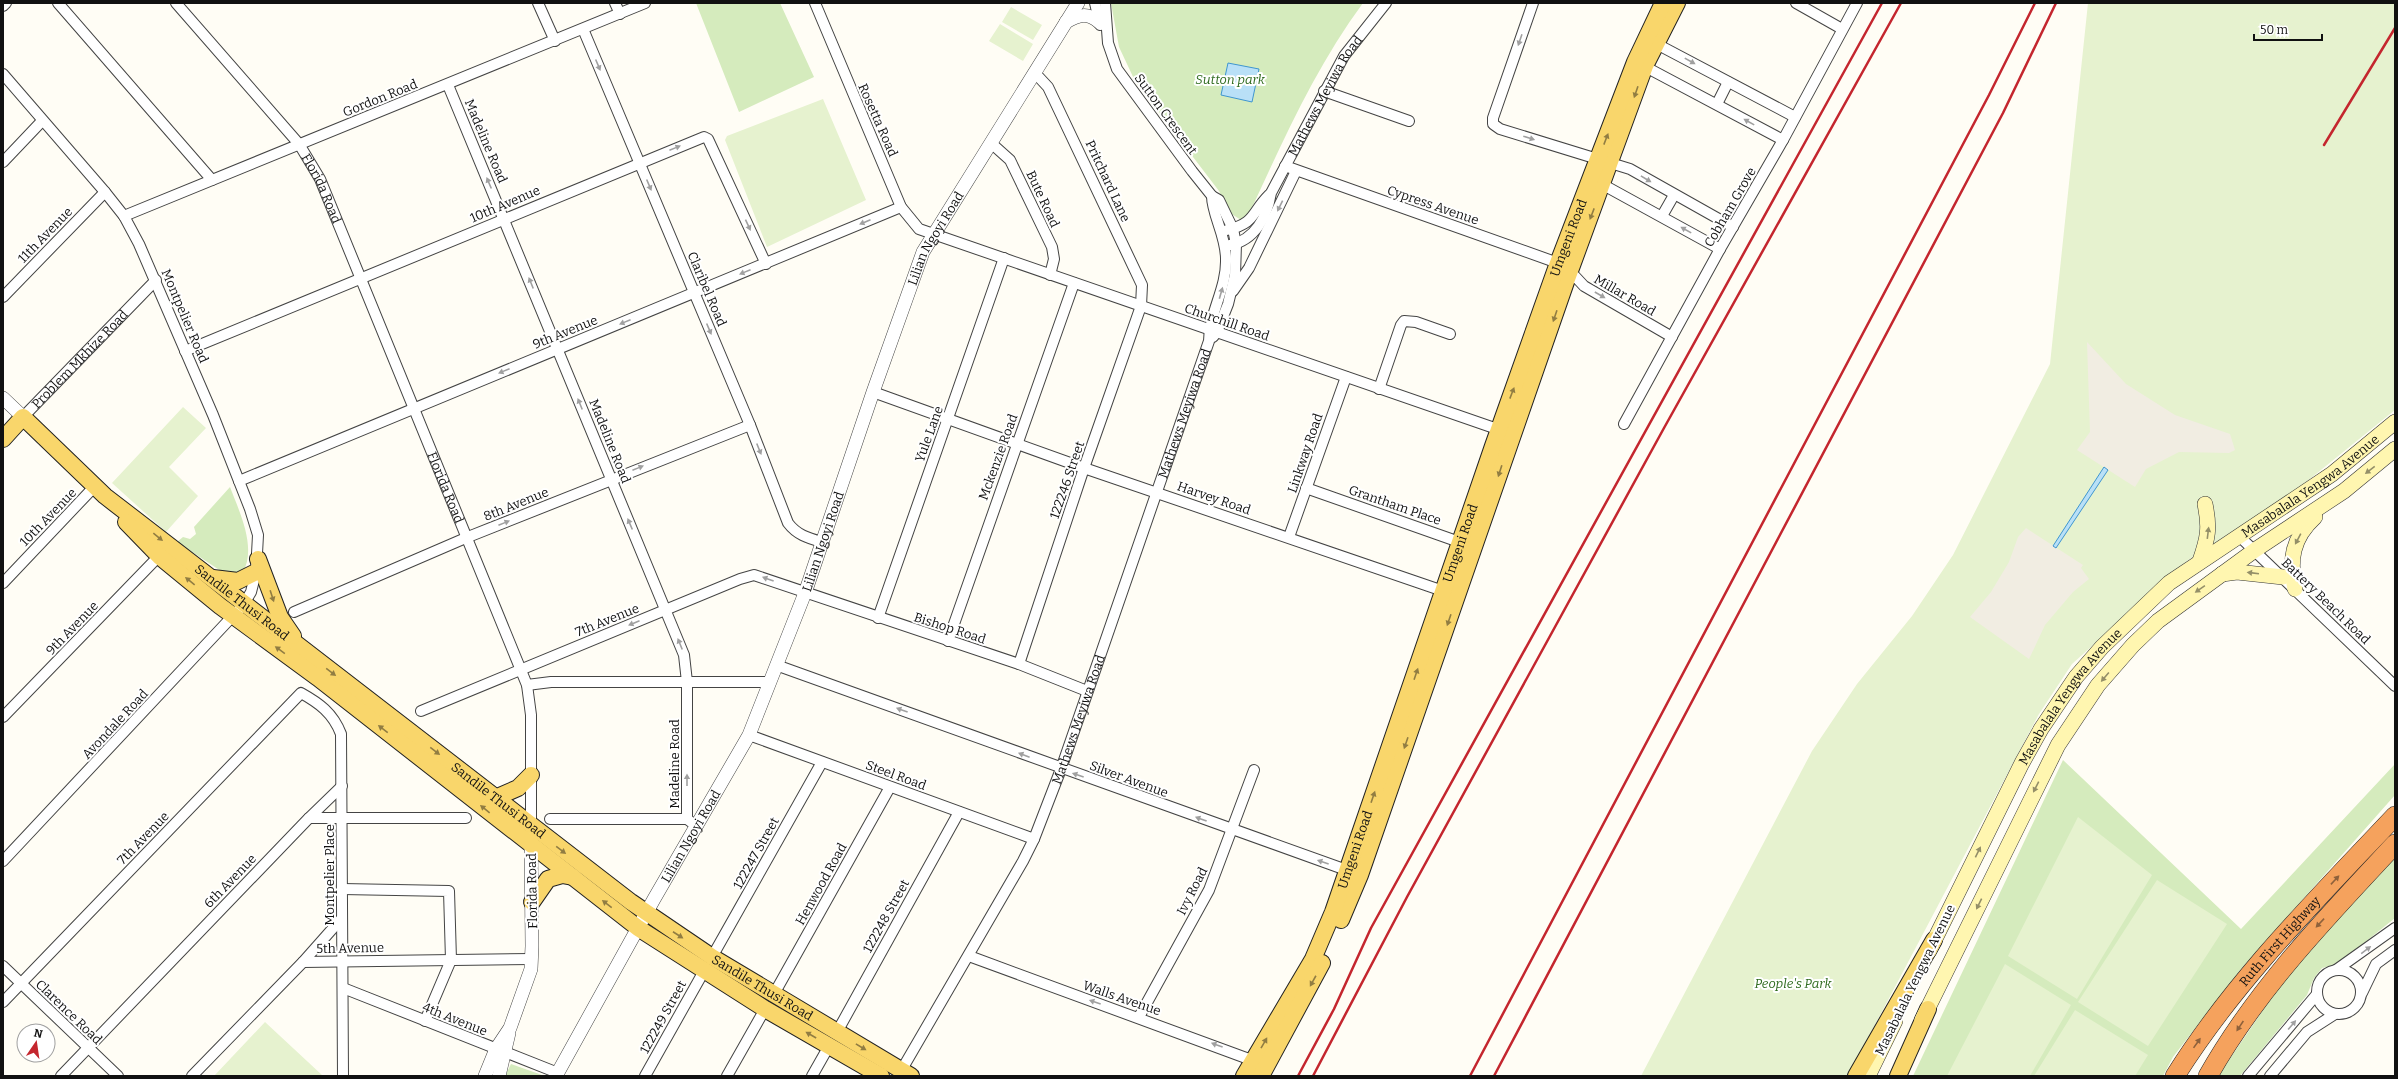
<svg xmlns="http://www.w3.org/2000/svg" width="2398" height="1079" font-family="Bitter,serif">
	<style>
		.green { fill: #d5ebbd }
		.pitch { fill: #e6f2cf }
		.plaza { fill: #f1ede2 }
		.water { fill: #b9e0f7; stroke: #3f96cf }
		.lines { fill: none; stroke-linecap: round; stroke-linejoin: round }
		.minor-casing { stroke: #444; stroke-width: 12 }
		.tertiary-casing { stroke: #444; stroke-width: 14 }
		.secondary-casing { stroke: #333; stroke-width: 16 }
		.primary-casing { stroke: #222; stroke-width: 18 }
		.motorway-casing { stroke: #222; stroke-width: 20 }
		.minor { stroke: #fff; stroke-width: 10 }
		.tertiary { stroke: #fff; stroke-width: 13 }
		.secondary { stroke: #fff6b0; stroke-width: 15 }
		.primary { stroke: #f9d66b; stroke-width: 16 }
		.motorway { stroke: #f5a25d; stroke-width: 19 }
		.rail { stroke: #c4262e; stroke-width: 2.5 }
		.oneway { fill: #a0a0a0 }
		.oneway2 { fill: #917d42 }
		.oneway3 { fill: #948f68 }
		.oneway4 { fill: #8e613b }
		.labels { text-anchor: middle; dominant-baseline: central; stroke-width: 4; stroke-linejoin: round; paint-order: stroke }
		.park-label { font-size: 13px; font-style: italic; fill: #2f6b1f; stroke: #fff }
		.street-label { font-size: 13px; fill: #111; stroke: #fff }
	</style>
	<rect width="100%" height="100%" fill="#fffdf5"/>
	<!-- green -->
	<path class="green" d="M696,3H780L814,77L739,112Z
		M1111,3H1363C1315,68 1283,141 1249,214L1241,220L1230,213L1219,191L1135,81L1119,47Z
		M230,487C239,511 257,547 243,572L227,575L177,542L183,537L190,539L196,534L194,527Z
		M2063,760L2241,929L2395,764V795L2241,969L2173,1057L2163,1076H1913Z
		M2395,854V918L2338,964L2322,968L2314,978L2307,995L2240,1076H2218L2292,968Z
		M511,1064L542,1075L543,1076H505Z"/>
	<!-- pitch -->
	<path class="pitch" d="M2088,3H2395V410L2295,491L2187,561L2072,664L2039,714L1848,1076H1641L1812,751L1857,684L1912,616L1953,555L2050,364Z
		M1011,7L1042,25L1033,40L1002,22Z
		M1000,24L1033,44L1023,61L989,41Z
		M823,99L866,200L767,247L725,140L727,136Z
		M183,407L206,428L169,467L198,496L166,532L112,483Z
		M2078,817L2152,875L2077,999L2008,956Z
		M2157,880L2227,924L2148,1046L2078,1002Z
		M2005,964L2071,1005L2030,1076H1947Z
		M2075,1010L2148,1055L2135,1076H2034Z
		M265,1022L322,1075L321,1076H214Z"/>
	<!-- plaza -->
	<path class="plaza" d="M2087,342L2126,384L2175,415L2230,434L2235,450L2229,453L2179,452L2146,469L2135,487L2077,450L2090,432Z
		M2026,528L2083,565L2081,568L2089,579L2073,592L2045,625L2029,659L1970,617L1991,592L2009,562L2018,537Z"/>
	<!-- water -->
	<path class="water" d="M1228,63L1259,69L1252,102L1221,95Z
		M2104,467L2108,470L2056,548L2053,546Z"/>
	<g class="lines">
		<!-- minor casing -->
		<g class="minor-casing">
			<g id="minor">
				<path d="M58,3L212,180"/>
				<path id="s1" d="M176,3L299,144L320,179L527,685L531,715V825"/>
				<path d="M538,3L555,41"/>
				<path d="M615,3L620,14"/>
				<path d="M815,3L901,207L919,229L1503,431"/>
				<path d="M1095,3L1100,25"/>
				<path d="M1105,3L1108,43L1117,69L1192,171L1212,196L1219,200L1233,229L1236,244L1235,275L1228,304L1217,332L1213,337"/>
				<path d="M1533,3L1493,118V124L1500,129L1630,169L1733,227"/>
				<path d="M1796,3L1842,29"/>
				<path d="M3,6L6,3"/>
				<path d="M583,29L750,425L788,523C797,535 808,538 822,542"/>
				<path d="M1651,41L1795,117"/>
				<path d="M1640,64L1783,140"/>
				<path d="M3,74L105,192L124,216L139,244L213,415L250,509L258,535L256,572L251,592L244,604L3,861"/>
				<path d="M448,85L684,655L687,682V819"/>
				<path d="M1324,91L1409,121"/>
				<path d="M1717,104L1728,82"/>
				<path d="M991,143L1010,160L1052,247L1054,259L1050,275"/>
				<path d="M3,162L42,121"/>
				<path d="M1285,166L1558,263L1570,271L1584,286L1672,337"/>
				<path d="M1598,182L1720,249"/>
				<path d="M124,216L645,3"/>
				<path d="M1662,216L1674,195"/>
				<path d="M1227,230C1256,223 1251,213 1269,195"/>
				<path id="s2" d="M1230,245C1255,240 1267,217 1271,193L1344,56L1386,3"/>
				<path d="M1233,291L1249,268L1296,171"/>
				<path d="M3,297L105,192"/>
				<path d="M185,351L704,137L708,139L766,264"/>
				<path d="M1379,389L1401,325L1404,321L1416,322L1450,334"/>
				<path d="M873,392L1084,468L1449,593"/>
				<path id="s3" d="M23,417L156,280"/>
				<path d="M1624,424L1720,249L1783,140L1857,3"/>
				<path d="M239,481L901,207"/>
				<path d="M1306,488L1465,544"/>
				<path d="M2239,536L2395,686"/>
				<path d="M1289,537L1346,377"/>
				<path d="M3,583L95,486"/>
				<path d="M294,612L468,537L750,425"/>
				<path d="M878,618L1004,258"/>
				<path d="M948,641L1074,283"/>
				<path d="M1019,664L1084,468L1141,306L1142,285L1048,87L1035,73"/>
				<path d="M776,665L1352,872"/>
				<path d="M527,685L551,682H770"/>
				<path d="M421,711L740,579L754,575L1019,664L1087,691"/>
				<path d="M3,717L159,556"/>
				<path d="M749,735L1034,839"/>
				<path d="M309,818L342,786"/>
				<path d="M550,819H687L691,822"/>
				<path d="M342,889L449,891L451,960L425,1021"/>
				<path d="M969,956L1257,1062"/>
				<path d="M712,957L822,762"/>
				<path d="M303,962L342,918"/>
				<path d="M3,966L118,1076"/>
				<circle cx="2339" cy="992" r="22"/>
				<path d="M2336,970L2395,928"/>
				<path d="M343,988L558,1073"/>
				<path d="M2362,993L2376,964L2395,950"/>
				<path d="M774,994L890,787"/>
				<path d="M3,1002L301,693C319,703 333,713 341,734L343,1076"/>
				<path d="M1139,1017L1209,890L1254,770"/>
				<path d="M837,1032L959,812"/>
				<path id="s4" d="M901,1071L1023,861L1034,839L1061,769L1209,341C1209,313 1227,288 1226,259C1226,235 1212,215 1212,196"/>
				<path d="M61,1076L309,818H466"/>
				<path d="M192,1076L303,962L532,959"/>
				<path d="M645,1076L704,971"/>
				<path d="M727,1076L765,1009"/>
				<path d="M812,1076L829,1046"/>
				<path d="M2248,1076L2317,994"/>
				<path d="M2270,1076L2307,1032L2335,1014"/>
			</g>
		</g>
		<!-- tertiary casing -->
		<g class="tertiary-casing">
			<g id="tertiary">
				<path d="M1066,22C1079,15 1087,12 1099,22"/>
				<path d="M3,398L23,417"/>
				<path d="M485,1076L496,1049L510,1028L531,969L532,946L531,838"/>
				<path d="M499,1076L509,1033"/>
				<path id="s5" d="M556,1076L654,899L749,735L805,593L873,392L923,252L1078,3"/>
			</g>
		</g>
		<!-- secondary casing -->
		<g class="secondary-casing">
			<g id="secondary">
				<path d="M2200,561C2208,538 2210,528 2205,504"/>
				<path d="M2222,574L2237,572L2283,577"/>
				<path d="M2295,589C2289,560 2292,538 2315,517"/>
				<path id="s6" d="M1929,951L2022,763L2041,729L2076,677L2102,647L2169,583L2332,474L2395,422"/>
				<path d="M1922,1020L2058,745L2098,685L2133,645L2158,621L2255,550L2344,491L2395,449"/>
				<path d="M1868,1076L1895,1021"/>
			</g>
		</g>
		<!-- primary casing -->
		<g class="primary-casing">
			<g id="primary">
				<path id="s7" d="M3,439L23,417L105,496L631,902L712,957L911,1076"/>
				<path d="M126,522L159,556L220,606L318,678L638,928L765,1009L881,1076"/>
				<path d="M258,559L280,617L293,636"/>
				<path d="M213,578L238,581L256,572"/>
				<path d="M495,798L518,788L531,775"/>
				<path d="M532,902L548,879L562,875L573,877"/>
				<path d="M1341,920L1360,875L1567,279L1645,66L1677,3"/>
				<path id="s8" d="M1244,1076L1313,959L1333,912L1493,446L1558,263L1635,62L1663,3"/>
				<path d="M1261,1076L1322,963"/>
				<path d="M1856,1076L1934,940"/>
				<path d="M1898,1076L1928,1009"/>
			</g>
		</g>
		<!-- motorway casing -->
		<g class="motorway-casing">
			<g id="motorway">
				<path id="s9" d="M2175,1076C2236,979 2317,899 2395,816"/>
				<path d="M2208,1076C2257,989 2327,917 2395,844"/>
			</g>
		</g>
		<!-- minor -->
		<use href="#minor" class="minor"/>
		<!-- tertiary -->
		<use href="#tertiary" class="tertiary"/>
		<!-- secondary -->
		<use href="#secondary" class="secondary"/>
		<!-- primary -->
		<use href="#primary" class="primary"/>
		<!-- motorway -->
		<use href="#motorway" class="motorway"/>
		<!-- rail -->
		<path class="rail" d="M2324,145L2395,28
			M1298,1076L1334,1009L1371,928L1882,3
			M1313,1076L1407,897L1664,428L1901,3
			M1470,1076L1989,95L2035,3
			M1494,1076L2003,113L2056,3"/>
	</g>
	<!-- one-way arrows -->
	<defs><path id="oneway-solid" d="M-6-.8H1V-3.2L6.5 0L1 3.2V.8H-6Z"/></defs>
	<g class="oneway">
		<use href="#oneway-solid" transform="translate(1520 40) rotate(109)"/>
		<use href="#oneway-solid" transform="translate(1690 61) rotate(29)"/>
		<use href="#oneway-solid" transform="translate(598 65) rotate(67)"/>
		<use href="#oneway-solid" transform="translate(1749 122) rotate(-151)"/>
		<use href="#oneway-solid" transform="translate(1529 138) rotate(18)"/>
		<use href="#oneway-solid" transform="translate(675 148) rotate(-22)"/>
		<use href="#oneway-solid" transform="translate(1646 179) rotate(31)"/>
		<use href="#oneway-solid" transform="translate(489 183) rotate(-113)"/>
		<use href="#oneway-solid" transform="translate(649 185) rotate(67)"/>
		<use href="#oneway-solid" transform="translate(1280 206) rotate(116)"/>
		<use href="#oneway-solid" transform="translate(865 222) rotate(157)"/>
		<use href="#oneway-solid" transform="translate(748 225) rotate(65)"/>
		<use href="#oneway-solid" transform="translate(1686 230) rotate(-151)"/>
		<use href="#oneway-solid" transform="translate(745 272) rotate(158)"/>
		<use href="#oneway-solid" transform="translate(531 283) rotate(-112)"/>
		<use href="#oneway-solid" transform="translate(1221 293) rotate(-74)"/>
		<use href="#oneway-solid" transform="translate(1600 295) rotate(30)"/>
		<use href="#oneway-solid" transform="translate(625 322) rotate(158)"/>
		<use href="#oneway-solid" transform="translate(709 329) rotate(67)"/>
		<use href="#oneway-solid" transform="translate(504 371) rotate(158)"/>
		<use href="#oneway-solid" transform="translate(580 404) rotate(-112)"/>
		<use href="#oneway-solid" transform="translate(759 449) rotate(68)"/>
		<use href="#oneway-solid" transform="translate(638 468) rotate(-22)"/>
		<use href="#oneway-solid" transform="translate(504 523) rotate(-22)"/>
		<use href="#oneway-solid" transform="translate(630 524) rotate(-113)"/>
		<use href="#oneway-solid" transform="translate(768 579) rotate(-160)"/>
		<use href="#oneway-solid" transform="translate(634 623) rotate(157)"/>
		<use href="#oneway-solid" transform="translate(680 644) rotate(-112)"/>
		<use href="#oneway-solid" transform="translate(902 710) rotate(-160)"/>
		<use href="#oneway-solid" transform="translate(1024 755) rotate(-159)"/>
		<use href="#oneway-solid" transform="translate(1078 775) rotate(-161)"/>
		<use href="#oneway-solid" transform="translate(687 780) rotate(-90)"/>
		<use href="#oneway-solid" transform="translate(1201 819) rotate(-160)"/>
		<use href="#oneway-solid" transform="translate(1323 862) rotate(-161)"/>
		<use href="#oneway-solid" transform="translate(2366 950) rotate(-37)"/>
		<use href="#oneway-solid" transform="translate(1095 1002) rotate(-161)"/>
		<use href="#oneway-solid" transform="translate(2292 1025) rotate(-50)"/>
		<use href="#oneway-solid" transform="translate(1217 1045) rotate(-160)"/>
	</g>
	<g class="oneway2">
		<use href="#oneway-solid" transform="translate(1636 92) rotate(109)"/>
		<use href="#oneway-solid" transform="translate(1606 139) rotate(-69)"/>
		<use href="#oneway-solid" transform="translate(1592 214) rotate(111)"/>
		<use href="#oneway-solid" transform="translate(1555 316) rotate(109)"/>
		<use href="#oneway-solid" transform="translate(1512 393) rotate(-69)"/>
		<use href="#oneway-solid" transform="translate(1500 471) rotate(108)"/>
		<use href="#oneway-solid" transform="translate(158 537) rotate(39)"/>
		<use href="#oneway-solid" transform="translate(190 581) rotate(-141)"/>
		<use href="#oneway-solid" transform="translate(272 596) rotate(72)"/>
		<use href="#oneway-solid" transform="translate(1449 620) rotate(109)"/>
		<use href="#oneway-solid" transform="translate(280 650) rotate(-144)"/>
		<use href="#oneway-solid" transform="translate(331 672) rotate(37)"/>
		<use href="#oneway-solid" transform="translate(1416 674) rotate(-71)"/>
		<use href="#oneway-solid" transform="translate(383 729) rotate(-142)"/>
		<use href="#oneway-solid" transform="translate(1406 743) rotate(109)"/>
		<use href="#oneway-solid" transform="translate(435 751) rotate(38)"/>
		<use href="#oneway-solid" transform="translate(1373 797) rotate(-71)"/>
		<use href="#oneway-solid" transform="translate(485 809) rotate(-141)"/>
		<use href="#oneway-solid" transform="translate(561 850) rotate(37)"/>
		<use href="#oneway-solid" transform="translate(607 904) rotate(-142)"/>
		<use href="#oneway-solid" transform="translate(678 935) rotate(33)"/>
		<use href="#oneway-solid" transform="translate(1313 981) rotate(119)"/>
		<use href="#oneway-solid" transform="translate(811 1035) rotate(-150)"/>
		<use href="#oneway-solid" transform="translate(1264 1043) rotate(-60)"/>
		<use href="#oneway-solid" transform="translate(861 1047) rotate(31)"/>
	</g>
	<g class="oneway3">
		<use href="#oneway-solid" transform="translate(2370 470) rotate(142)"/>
		<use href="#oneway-solid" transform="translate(2208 533) rotate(-83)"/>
		<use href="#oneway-solid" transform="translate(2298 539) rotate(118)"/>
		<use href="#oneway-solid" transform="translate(2253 573) rotate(-173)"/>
		<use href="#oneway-solid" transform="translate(2200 589) rotate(145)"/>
		<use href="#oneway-solid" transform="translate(2105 677) rotate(130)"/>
		<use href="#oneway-solid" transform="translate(2036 787) rotate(117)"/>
		<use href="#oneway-solid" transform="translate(1978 852) rotate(-64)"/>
		<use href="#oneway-solid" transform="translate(1979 904) rotate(116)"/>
	</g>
	<g class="oneway4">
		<use href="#oneway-solid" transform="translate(2335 880) rotate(-47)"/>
		<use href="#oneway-solid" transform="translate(2320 923) rotate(133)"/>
		<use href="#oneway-solid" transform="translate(2240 1026) rotate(124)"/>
		<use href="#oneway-solid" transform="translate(2197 1043) rotate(-55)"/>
	</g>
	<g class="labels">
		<!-- park labels -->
		<g class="park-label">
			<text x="1230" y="79">Sutton park</text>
			<text x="1793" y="983">People's Park</text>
		</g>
		<!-- street labels -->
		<g class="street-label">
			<text stroke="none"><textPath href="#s2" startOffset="182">Mathews Meyiwa Road</textPath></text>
			<text transform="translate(380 98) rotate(-22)">Gordon Road</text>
			<text transform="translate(1166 114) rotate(54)">Sutton Crescent</text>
			<text transform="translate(878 120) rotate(66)">Rosetta Road</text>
			<text transform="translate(486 141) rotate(67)">Madeline Road</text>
			<text transform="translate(1108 181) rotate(65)">Pritchard Lane</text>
			<text stroke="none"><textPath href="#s1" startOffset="237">Florida Road</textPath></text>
			<text transform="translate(1043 199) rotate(65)">Bute Road</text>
			<text transform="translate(505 204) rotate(-23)">10th Avenue</text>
			<text transform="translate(1433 205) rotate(19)">Cypress Avenue</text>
			<text transform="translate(1730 207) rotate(-60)">Cobham Grove</text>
			<text transform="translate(45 235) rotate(-46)">11th Avenue</text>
			<text stroke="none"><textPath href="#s5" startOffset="923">Lilian Ngoyi Road</textPath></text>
			<text stroke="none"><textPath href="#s8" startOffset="901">Umgeni Road</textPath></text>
			<text transform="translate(707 289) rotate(67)">Claribel Road</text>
			<text transform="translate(1625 295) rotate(30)">Millar Road</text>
			<text transform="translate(185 316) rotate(67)">Montpelier Road</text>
			<text transform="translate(1227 322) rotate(19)">Churchill Road</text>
			<text transform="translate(565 332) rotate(-22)">9th Avenue</text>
			<text stroke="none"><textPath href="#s3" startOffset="81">Problem Mkhize Road</textPath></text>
			<text stroke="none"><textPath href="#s4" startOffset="719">Mathews Meyiwa Road</textPath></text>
			<text transform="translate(929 434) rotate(-70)">Yule Lane</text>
			<text transform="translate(610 441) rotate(68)">Madeline Road</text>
			<text transform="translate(1305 453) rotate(-71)">Linkway Road</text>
			<text transform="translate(998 457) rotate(-70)">Mckenzie Road</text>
			<text transform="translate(1067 480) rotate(-71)">122246 Street</text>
			<text stroke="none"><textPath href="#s6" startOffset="615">Masabalala Yengwa Avenue</textPath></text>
			<text stroke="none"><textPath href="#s1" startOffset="561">Florida Road</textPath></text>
			<text transform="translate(1214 498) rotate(19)">Harvey Road</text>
			<text transform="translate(516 504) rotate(-22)">8th Avenue</text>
			<text transform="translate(1395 505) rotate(19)">Grantham Place</text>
			<text transform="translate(48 517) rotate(-46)">10th Avenue</text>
			<text stroke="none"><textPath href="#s5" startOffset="599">Lilian Ngoyi Road</textPath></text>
			<text stroke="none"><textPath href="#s8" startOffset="577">Umgeni Road</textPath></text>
			<text transform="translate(2326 601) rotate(44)">Battery Beach Road</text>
			<text stroke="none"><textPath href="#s7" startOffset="317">Sandile Thusi Road</textPath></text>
			<text transform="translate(607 620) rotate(-22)">7th Avenue</text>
			<text transform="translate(72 628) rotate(-46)">9th Avenue</text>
			<text transform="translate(950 628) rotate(18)">Bishop Road</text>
			<text stroke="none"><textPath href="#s6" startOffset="292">Masabalala Yengwa Avenue</textPath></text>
			<text stroke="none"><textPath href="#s4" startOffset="395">Mathews Meyiwa Road</textPath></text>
			<text transform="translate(115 724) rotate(-47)">Avondale Road</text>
			<text transform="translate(674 764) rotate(-90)">Madeline Road</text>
			<text transform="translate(896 775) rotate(20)">Steel Road</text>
			<text transform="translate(1129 779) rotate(20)">Silver Avenue</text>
			<text stroke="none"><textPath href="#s7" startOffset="641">Sandile Thusi Road</textPath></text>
			<text stroke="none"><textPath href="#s5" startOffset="275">Lilian Ngoyi Road</textPath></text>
			<text transform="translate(143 838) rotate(-46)">7th Avenue</text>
			<text stroke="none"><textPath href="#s8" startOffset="253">Umgeni Road</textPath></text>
			<text transform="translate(756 853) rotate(-61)">122247 Street</text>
			<text transform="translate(329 875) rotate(-90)">Montpelier Place</text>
			<text transform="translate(230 881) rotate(-46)">6th Avenue</text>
			<text transform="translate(821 884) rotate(-61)">Henwood Road</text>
			<text transform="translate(532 891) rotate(-91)">Florida Road</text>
			<text transform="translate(1192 891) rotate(-63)">Ivy Road</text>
			<text transform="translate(886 916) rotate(-61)">122248 Street</text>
			<text stroke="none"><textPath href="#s9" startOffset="171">Ruth First Highway</textPath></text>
			<text transform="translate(350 948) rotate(-1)">5th Avenue</text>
			<text transform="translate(1915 980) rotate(-64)">Masabalala Yengwa Avenue</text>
			<text stroke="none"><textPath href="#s7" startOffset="965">Sandile Thusi Road</textPath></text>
			<text transform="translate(1122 998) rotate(19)">Walls Avenue</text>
			<text transform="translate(69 1012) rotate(44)">Clarence Road</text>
			<text transform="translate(663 1017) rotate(-61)">122249 Street</text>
			<text transform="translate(455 1019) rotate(22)">4th Avenue</text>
		</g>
	</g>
	<!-- border -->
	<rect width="2398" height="1079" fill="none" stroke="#111111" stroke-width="8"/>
	<!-- north arrow -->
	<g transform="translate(36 1043) rotate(13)"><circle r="19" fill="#ffffff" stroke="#a0a0a0"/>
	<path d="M0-3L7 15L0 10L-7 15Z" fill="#c4262e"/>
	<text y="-6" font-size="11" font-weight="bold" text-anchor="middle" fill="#111111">N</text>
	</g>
	<!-- scale -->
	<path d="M2254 34v6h68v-6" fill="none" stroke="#111111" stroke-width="2"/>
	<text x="2260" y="34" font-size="12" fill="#111111" stroke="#ffffff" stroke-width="3" paint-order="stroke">50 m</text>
</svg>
